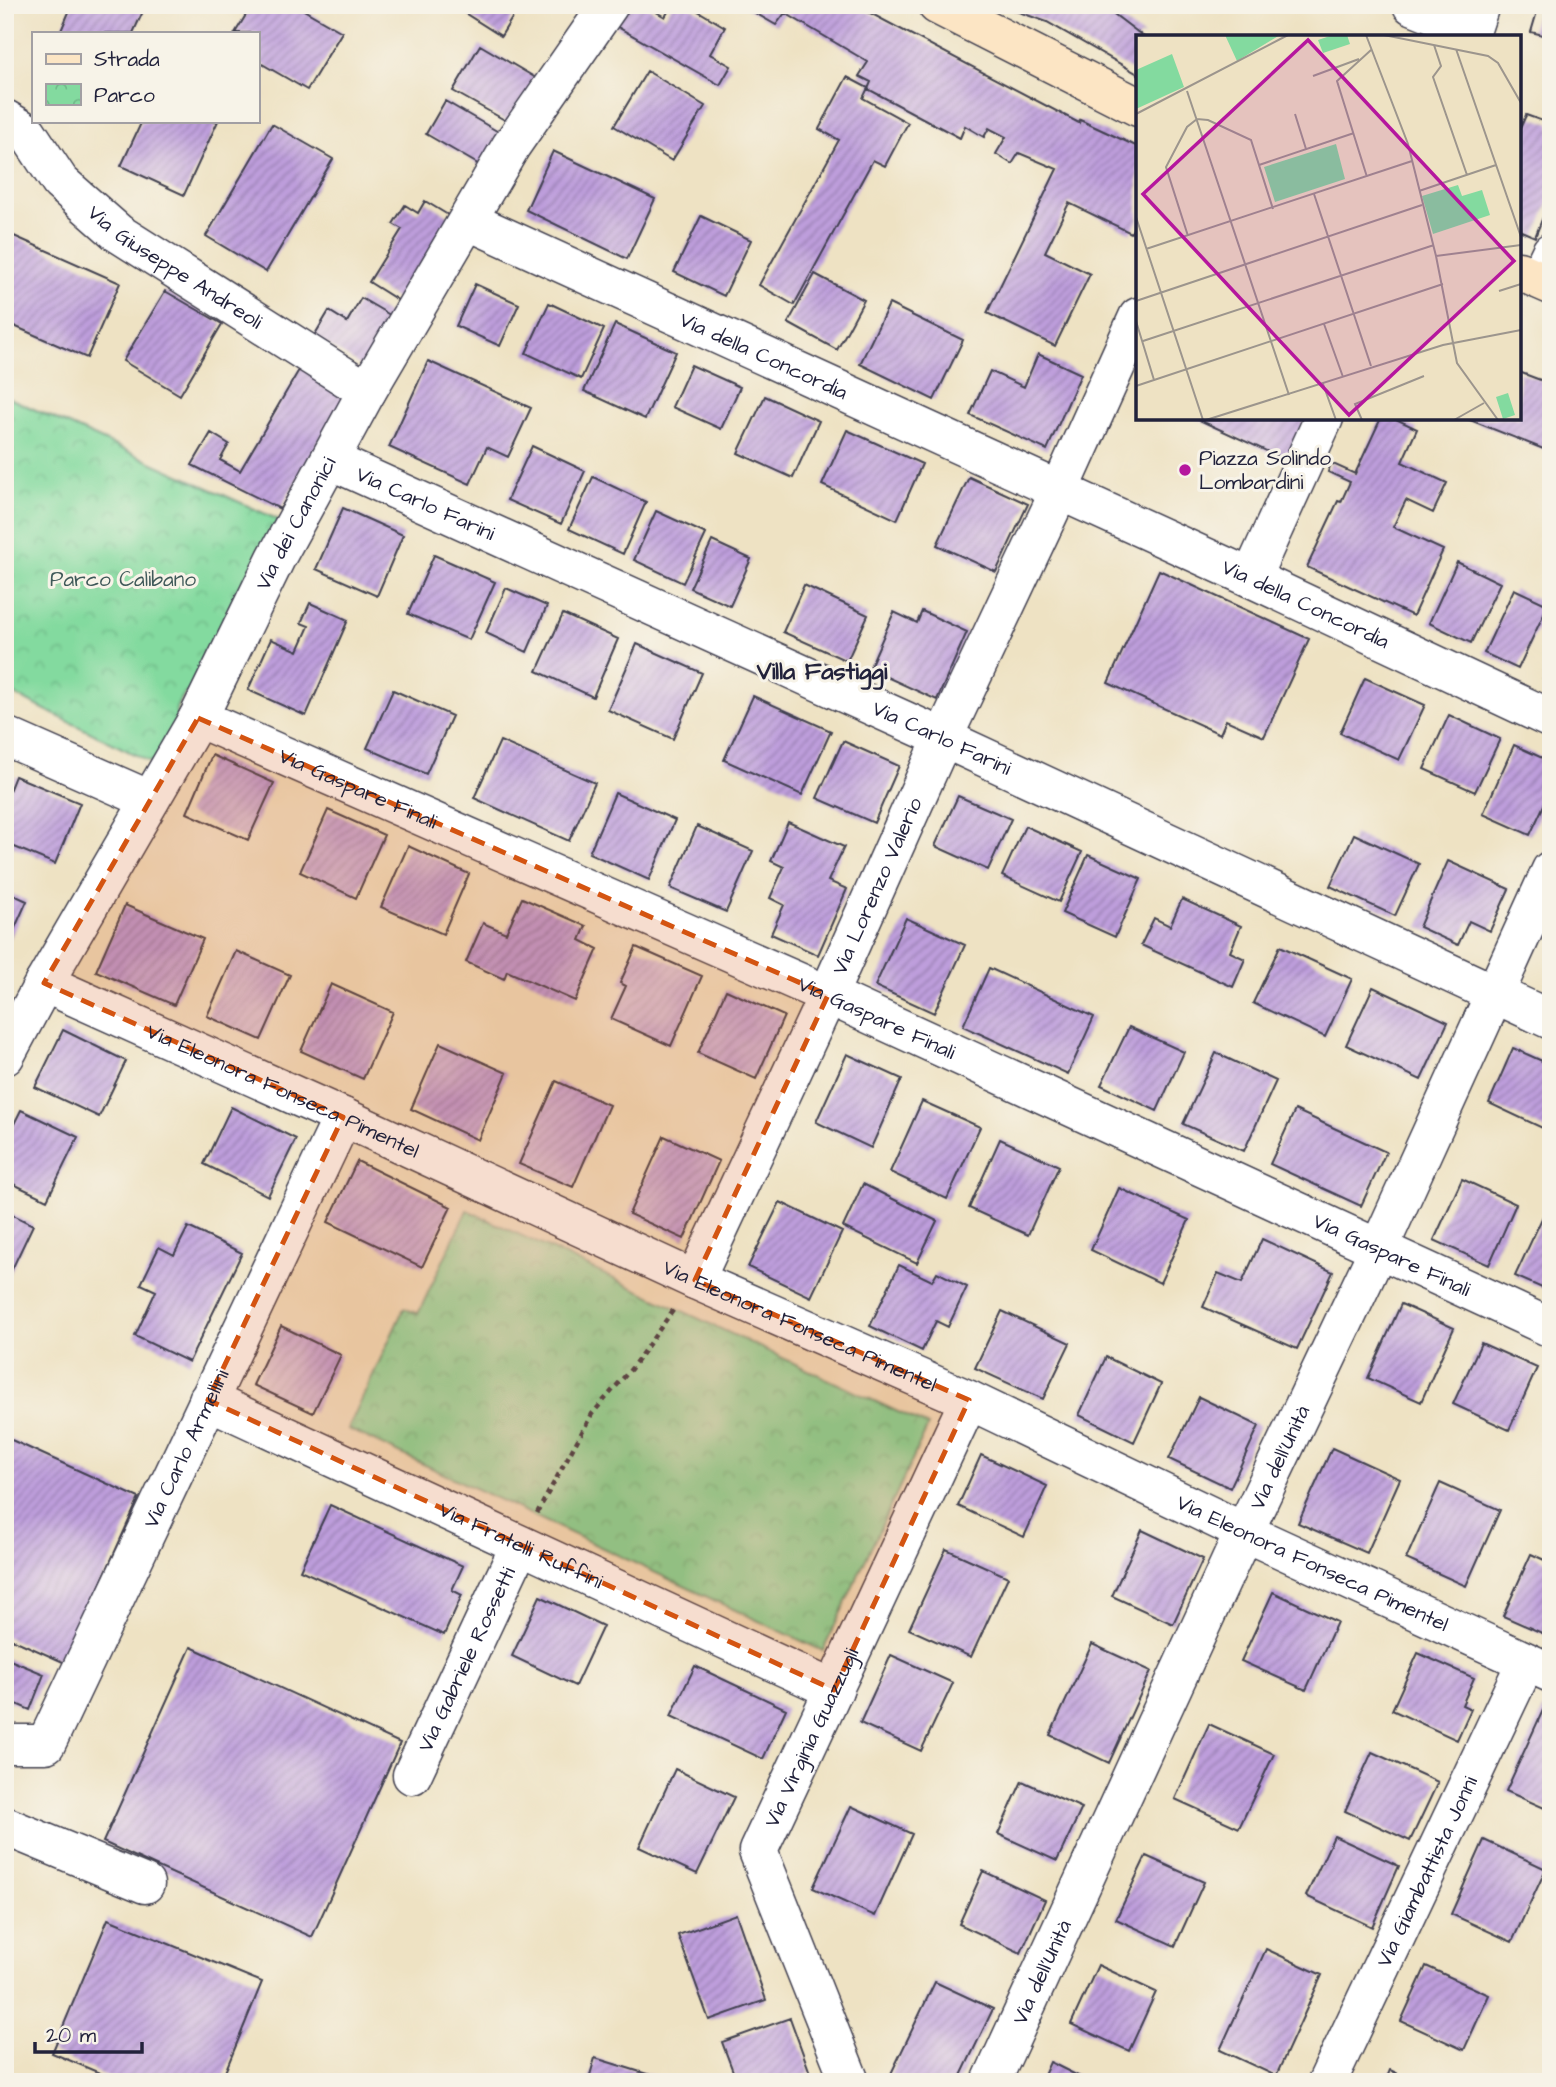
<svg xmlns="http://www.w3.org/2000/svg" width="1556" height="2087" font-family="'Architects Daughter',sans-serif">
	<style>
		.park { fill: url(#park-crowns); stroke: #527e6d; stroke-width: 2 }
		.building { fill: url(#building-hatch) }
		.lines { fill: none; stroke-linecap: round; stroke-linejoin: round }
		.street-casing { stroke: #413f4f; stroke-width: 41 }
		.secondary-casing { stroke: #413f4f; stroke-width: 41 }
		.path { stroke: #413f4f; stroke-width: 4.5; stroke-dasharray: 5 5; stroke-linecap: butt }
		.street { stroke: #fff; stroke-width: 38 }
		.secondary { stroke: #fce5c4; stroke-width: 38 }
		.marked { fill: #d45411; fill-opacity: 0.2; stroke: #d45411; stroke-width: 5; stroke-dasharray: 14 9; stroke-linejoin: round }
		.poi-dot { fill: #b5179e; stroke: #f7f3e8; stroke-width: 2.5 }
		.labels { text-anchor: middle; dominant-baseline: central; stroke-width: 6; stroke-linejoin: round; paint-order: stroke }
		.street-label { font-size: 21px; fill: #22223b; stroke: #f7f3e8 }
		.poi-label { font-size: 21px; fill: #22223b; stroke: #f7f3e8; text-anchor: start }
		.park-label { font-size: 21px; fill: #3f5959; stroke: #f7f3e8 }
		.quarter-label { font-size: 24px; font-weight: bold; fill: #22223b; stroke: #f7f3e8 }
		.inset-road { fill: none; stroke: #9c958d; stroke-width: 2 }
		.view { fill: #b5179e; fill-opacity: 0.15; stroke: #b5179e; stroke-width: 3.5 }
		.inset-edge { fill: none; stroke: #22223b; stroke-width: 3.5 }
	</style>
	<defs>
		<pattern id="park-crowns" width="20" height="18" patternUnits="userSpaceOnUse" patternTransform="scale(1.75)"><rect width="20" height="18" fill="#83da9f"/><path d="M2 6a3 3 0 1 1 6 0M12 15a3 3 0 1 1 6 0" fill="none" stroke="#71bb8a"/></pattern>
		<pattern id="building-hatch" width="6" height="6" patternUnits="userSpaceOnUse" patternTransform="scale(1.75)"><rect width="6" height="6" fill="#be9edc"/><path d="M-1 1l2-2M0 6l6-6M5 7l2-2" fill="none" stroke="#9a80b4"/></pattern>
	</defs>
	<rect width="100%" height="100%" fill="#f7f3e8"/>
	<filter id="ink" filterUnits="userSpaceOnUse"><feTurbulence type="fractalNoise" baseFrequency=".0143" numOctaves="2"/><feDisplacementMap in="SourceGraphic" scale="14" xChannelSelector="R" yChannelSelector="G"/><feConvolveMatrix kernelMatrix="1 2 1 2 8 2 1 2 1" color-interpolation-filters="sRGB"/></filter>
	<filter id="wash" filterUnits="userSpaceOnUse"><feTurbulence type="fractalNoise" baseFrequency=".00686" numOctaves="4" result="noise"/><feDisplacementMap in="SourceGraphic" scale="28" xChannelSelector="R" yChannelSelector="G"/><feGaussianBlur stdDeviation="1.57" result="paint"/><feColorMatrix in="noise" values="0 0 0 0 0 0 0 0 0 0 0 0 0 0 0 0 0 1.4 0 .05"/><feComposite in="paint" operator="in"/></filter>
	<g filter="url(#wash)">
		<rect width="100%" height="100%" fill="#eee2c3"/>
		<!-- park -->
		<path class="park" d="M5,396L279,520L202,692L186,693C176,704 174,711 179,725L156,765L5,690Z
			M467,1210L928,1426L823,1651L348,1429L404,1308L418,1314Z"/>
		<g id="blocks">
			<!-- building -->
			<path class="building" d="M72,5H146L133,33H60Z
				M252,5H295L342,32L307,90L257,61V33H235Z
				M452,5H520L501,36Z
				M627,5H644L665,17L672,5H688L725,27L710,54L731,66L720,85L616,26Z
				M741,5H855L1079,123L1080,120L1138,147V219L1131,233L1069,203L1045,252L1090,274L1055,346L987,313L1057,169L1019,153L1012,164L996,154L1006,137L989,128L984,137L965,126L960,138L868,89L871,82L859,76L868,62L785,13L776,25Z
				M999,5H1102L1144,37H1138V74L1047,22Z
				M1539,5H1551V37L1531,32Z
				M480,45L536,78L510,123L453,91Z
				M647,71L705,106L672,161L614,126Z
				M847,77L868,88L863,98L908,123L885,166L873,160L794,305L759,285L839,140L819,129Z
				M445,101L502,134L483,167L426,134Z
				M1526,115L1551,124V197L1535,237L1519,230V131Z
				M142,121H218L184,195L121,166Z
				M272,124L333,159L266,272L206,236Z
				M553,151L655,199L627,259L526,210Z
				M425,201L453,218L401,302L369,282L402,229L393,224L405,205L418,213Z
				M701,216L751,240L724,296L674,272Z
				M5,232L120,283L87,358L5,322Z
				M815,274L864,300L837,350L788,323Z
				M475,284L519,304L500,346L456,326Z
				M165,291L222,324L180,395L123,361Z
				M361,298L395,318L364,368L314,336L329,311L347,322Z
				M549,303L604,329L581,379L526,353Z
				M889,304L963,340L934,400L860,364Z
				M615,324L676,352L645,419L584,391Z
				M1038,354L1081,374L1047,450L970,415L990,371L1024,387Z
				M428,361L531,408L508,457L487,447L470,484L389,447Z
				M303,363L349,390L280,509L192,465L211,433L229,444L220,460L240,471Z
				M691,365L740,387L721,429L672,407Z
				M1519,372L1551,384V452L1465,418H1519Z
				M765,396L819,421L793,478L738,453Z
				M1195,418H1305L1286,460Z
				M1381,418H1394L1417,429L1402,462L1447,483L1433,513L1406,500L1393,527L1443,550L1413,616L1307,567L1338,501L1341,502L1350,482L1328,472L1331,463L1355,474Z
				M847,430L922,464L897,520L822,485Z
				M532,446L585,471L561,524L507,500Z
				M593,477L646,502L623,554L569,529Z
				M969,477L1028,504L996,572L937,545Z
				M343,508L403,535L377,596L316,569Z
				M656,511L706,534L683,583L634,560Z
				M712,541L751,559L730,606L690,588Z
				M434,555L495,582L469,640L408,614Z
				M1457,562L1500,583L1471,643L1429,623Z
				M1159,570L1309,639L1264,737L1226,720L1220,734L1108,683Z
				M804,585L868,615L847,661L783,632Z
				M506,588L547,606L527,652L486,633Z
				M1514,589L1548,605L1518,669L1484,653Z
				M310,603L348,620L306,716L248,690L271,639L298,651L309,626L301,623Z
				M922,611L967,632L937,700L869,669L894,612L917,623Z
				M563,614L618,639L593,697L537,671Z
				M637,644L702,673L673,739L608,710Z
				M1551,662V681L1543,678Z
				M1365,678L1425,705L1399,760L1340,733Z
				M393,690L452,716L426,774L367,748Z
				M753,696L831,731L802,795L724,760Z
				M1449,715L1500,739L1475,792L1424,769Z
				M500,741L595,783L569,841L474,798Z
				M843,741L899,766L874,823L817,798Z
				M1514,745L1551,762V790L1530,835L1483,814Z
				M212,755L274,783L248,840L187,813Z
				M15,776L80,803L55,864L5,843V801Z
				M615,793L675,820L649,880L589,853Z
				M958,796L1011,819L988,870L935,846Z
				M328,810L384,835L356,898L300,872Z
				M788,822L844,847L828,881L847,889L818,955L771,934L784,905L770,898L784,867L771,861Z
				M697,826L753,851L726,912L670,888Z
				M1025,826L1082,852L1059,902L1002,876Z
				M1354,834L1419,864L1395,916L1330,886Z
				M408,846L469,874L443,934L381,907Z
				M1088,855L1141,879L1115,937L1062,913Z
				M1448,861L1509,889L1490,931L1469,921L1458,945L1419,927Z
				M5,891L27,901L5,950Z
				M522,898L586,926L580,940L598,949L575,1001L507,971L504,979L466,962L483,923L506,933Z
				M1182,899L1241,926L1230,952L1245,959L1233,987L1141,945L1154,918L1170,926Z
				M125,905L203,939L174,1005L96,971Z
				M906,918L965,945L934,1013L875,986Z
				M1280,946L1352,979L1325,1037L1253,1003Z
				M636,947L702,976L671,1046L611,1019L626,986L620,983Z
				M236,951L290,975L261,1040L207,1016Z
				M989,968L1094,1017L1068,1074L963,1026Z
				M331,984L393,1012L363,1079L301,1051Z
				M1373,987L1448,1022L1421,1080L1346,1045Z
				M726,990L784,1016L756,1079L698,1053Z
				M1129,1027L1184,1052L1157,1111L1101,1085Z
				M63,1030L126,1061L99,1117L35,1087Z
				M440,1043L507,1073L478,1140L411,1109Z
				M1513,1048L1551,1065V1132L1489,1103Z
				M1216,1053L1276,1081L1244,1151L1183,1124Z
				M847,1054L902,1079L871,1148L816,1122Z
				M556,1081L609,1105L573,1187L519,1164Z
				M922,1101L980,1127L947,1199L890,1172Z
				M231,1107L296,1139L268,1196L204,1164Z
				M21,1110L78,1137L47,1200L5,1180V1142Z
				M1295,1110L1386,1152L1361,1206L1270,1164Z
				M664,1136L719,1161L684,1239L629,1214Z
				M1000,1139L1059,1166L1028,1235L969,1208Z
				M357,1161L451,1207L422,1267L328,1222Z
				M1462,1179L1516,1204L1489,1265L1434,1240Z
				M863,1184L937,1221L917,1263L843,1227Z
				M1119,1188L1189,1220L1160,1283L1091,1250Z
				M780,1202L842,1232L811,1297L748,1267Z
				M5,1211L33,1225L5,1284Z
				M1543,1216L1551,1220V1292L1515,1276Z
				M188,1227L242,1253L189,1362L135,1336L156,1291L141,1284L159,1247L174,1255Z
				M1262,1239L1333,1272L1297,1349L1203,1307L1218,1273L1242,1283Z
				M899,1265L932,1281L937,1272L967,1287L948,1327L936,1321L922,1351L870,1326Z
				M1401,1304L1454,1328L1421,1402L1368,1378Z
				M1002,1311L1070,1343L1043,1399L975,1368Z
				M281,1326L341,1355L313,1413L253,1385Z
				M1481,1343L1537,1368L1509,1430L1453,1404Z
				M1106,1357L1161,1384L1134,1442L1079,1415Z
				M1199,1397L1259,1426L1230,1488L1169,1459Z
				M5,1437L139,1498L65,1663L5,1636Z
				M1332,1448L1400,1479L1367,1553L1298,1523Z
				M981,1455L1047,1486L1024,1537L958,1506Z
				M1440,1483L1500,1510L1466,1586L1406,1559Z
				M330,1505L463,1566L452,1590L462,1595L444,1635L300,1570Z
				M1142,1530L1203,1559L1173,1624L1112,1596Z
				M946,1549L1008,1577L971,1657L909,1629Z
				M1531,1554L1551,1563V1637L1503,1616Z
				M1273,1592L1337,1622L1306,1690L1241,1661Z
				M540,1596L603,1626L575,1686L512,1656Z
				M1092,1644L1151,1671L1109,1763L1050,1735Z
				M191,1647L400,1743L312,1937L103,1842Z
				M1418,1653L1474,1678L1462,1705L1471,1709L1457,1740L1392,1710Z
				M891,1655L953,1683L921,1751L860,1723Z
				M5,1658L44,1674L30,1710L5,1699Z
				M695,1666L786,1709L763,1759L671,1716Z
				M1543,1710L1551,1714V1811L1506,1791Z
				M1209,1724L1274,1754L1239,1828L1175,1799Z
				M1372,1752L1438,1782L1410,1841L1345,1811Z
				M675,1769L734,1797L697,1874L639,1847Z
				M1022,1781L1082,1808L1057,1861L998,1834Z
				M851,1806L912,1834L875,1916L813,1888Z
				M1334,1836L1399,1866L1372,1927L1306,1896Z
				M1484,1840L1546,1869L1512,1942L1451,1914Z
				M1146,1856L1204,1882L1175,1946L1116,1919Z
				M983,1871L1045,1900L1021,1953L959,1924Z
				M736,1914L766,2000L709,2020L678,1935Z
				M108,1919L262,1982L221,2082H121L52,2053Z
				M1266,1949L1322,1975L1276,2076L1220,2050Z
				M1098,1965L1156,1992L1129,2051L1071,2024Z
				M1426,1966L1489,1995L1464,2050L1401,2021Z
				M935,1982L993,2009L958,2082H887Z
				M790,2018L810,2073L787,2082H737L722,2042Z
				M595,2058L660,2078L659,2082H588Z
				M1050,2062L1090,2082H1041Z
				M1390,2070L1415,2082H1385Z"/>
		</g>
	</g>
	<g filter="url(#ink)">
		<use href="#blocks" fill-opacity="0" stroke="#413f4f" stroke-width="2"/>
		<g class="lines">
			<!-- street casing -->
			<g class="street-casing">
				<g id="street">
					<path d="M1412,5L1472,29L1480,5"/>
					<path id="s1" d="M5,119L27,132L60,182L118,233L367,391"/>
					<path id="s2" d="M469,221L1251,578L1551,719"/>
					<path d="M1538,279L1551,252"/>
					<path id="s3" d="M330,460L943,738L1551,1020"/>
					<path d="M1251,578L1324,418"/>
					<path id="s4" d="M198,718L828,995L1551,1328"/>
					<path d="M5,736L150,800"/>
					<path id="s5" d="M44,983L343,1117L695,1280L969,1400L1244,1532L1551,1673"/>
					<path id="s6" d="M5,1056L44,983L198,718L276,558L367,391L511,146L609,5"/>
					<path id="s7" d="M695,1280L828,995L943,738L1059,492L1138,317"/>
					<path id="s8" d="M208,1400L834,1690"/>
					<path id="s9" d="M5,1744H46L343,1117"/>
					<path id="s10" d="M412,1775L520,1545"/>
					<path d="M5,1826L145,1884"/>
					<path id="s11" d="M850,2082L758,1851L969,1400"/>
					<path id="s12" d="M991,2082L1244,1532L1379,1248L1551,870"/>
					<path id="s13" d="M1327,2082L1526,1662"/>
				</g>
			</g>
			<!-- secondary casing -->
			<g class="secondary-casing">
				<path id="secondary" d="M937,5L1138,107
					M1519,271L1551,285"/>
			</g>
			<!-- path -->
			<path class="path" d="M537,1513L592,1414L631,1369L674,1309"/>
			<!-- street -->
			<use href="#street" class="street"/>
			<!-- secondary -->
			<use href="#secondary" class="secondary"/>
		</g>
	</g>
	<!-- marked area -->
	<path class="marked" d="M198,718L828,995L695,1280L969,1400L834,1690L208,1400L343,1117L44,983Z"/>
	<!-- markers -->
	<circle class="poi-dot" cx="1185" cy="470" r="7"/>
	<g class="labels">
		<!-- street labels -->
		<g class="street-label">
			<text stroke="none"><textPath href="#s1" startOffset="229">Via Giuseppe Andreoli</textPath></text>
			<text stroke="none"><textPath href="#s2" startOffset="324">Via della Concordia</textPath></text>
			<text stroke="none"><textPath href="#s3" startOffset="105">Via Carlo Farini</textPath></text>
			<text stroke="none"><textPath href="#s6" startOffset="607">Via dei Canonici</textPath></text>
			<text stroke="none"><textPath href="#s2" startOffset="920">Via della Concordia</textPath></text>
			<text stroke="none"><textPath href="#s3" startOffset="672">Via Carlo Farini</textPath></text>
			<text stroke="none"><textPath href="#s4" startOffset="175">Via Gaspare Finali</textPath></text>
			<text stroke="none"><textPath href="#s7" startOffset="434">Via Lorenzo Valerio</textPath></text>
			<text stroke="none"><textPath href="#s4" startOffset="742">Via Gaspare Finali</textPath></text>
			<text stroke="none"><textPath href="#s5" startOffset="262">Via Eleonora Fonseca Pimentel</textPath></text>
			<text stroke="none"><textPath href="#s4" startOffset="1309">Via Gaspare Finali</textPath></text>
			<text stroke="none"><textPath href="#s5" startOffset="830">Via Eleonora Fonseca Pimentel</textPath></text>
			<text stroke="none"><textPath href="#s9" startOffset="368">Via Carlo Armellini</textPath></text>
			<text stroke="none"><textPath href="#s12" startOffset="688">Via dell'Unità</textPath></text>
			<text stroke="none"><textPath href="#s8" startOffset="345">Via Fratelli Ruffini</textPath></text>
			<text stroke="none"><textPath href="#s5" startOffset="1395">Via Eleonora Fonseca Pimentel</textPath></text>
			<text stroke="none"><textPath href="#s10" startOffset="128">Via Gabriele Rossetti</textPath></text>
			<text stroke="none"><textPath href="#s11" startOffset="374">Via Virginia Guazzugli</textPath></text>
			<text stroke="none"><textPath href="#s13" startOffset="233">Via Giambattista Jonni</textPath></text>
			<text stroke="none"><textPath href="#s12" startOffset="121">Via dell'Unità</textPath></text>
		</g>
		<!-- poi labels -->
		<g class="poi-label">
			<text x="1199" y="458">Piazza Solindo<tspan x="1199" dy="24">Lombardini</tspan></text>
		</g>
		<!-- park labels -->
		<g class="park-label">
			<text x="123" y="579">Parco Calibano</text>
		</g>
		<!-- quarter labels -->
		<g class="quarter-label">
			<text x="822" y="672">Villa Fastiggi</text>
		</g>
	</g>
	<!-- overview -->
	<g transform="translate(1136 35)">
		<rect width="385" height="385" fill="#eee2c3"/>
		<path d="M197,0H211L214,9L187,18L182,5ZM372,358L379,380L367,384L360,362Z" fill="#83da9f"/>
		<path d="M200,109L209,144L139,167L128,132ZM322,150L326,161L346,155L354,180L297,199L286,161Z" fill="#83da9f"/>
		<path d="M89,0H144L101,26ZM36,19L48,52L0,74V35Z" fill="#83da9f"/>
		<path class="inset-road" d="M230,0L272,109L300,221L321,328L362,385M248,0L352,21L362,28L385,68M298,10L305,31L297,42L331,140M320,14L385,202M177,41L223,24M51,56L153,360M0,79L152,0M159,79L170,114M123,130L218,98M231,142L201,46L235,15M283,156L360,130M178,159L235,331M0,182L67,385M52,201L30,132L51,92L61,84L72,85L115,105L137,174M10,214L276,126M300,221L385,210M363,256L385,249M0,266L286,170M0,286L18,345M188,289L207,342M7,306L298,210M187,349L200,385M0,351L307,249M70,385L307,310L385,295M226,385L219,369L288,341M318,385L348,368"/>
		<path class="view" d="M172,5L378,226L213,380L7,159Z"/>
		<rect width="385" height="385" class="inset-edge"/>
	</g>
	<!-- margin -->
	<rect width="1556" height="2087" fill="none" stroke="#f7f3e8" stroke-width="28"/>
	<!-- legend -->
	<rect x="32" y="32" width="228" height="91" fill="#f7f3e8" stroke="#a29fa3" stroke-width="2"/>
	<rect x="46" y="54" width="35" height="10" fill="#fce5c4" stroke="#a29fa3" stroke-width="2"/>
	<text x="94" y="66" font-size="21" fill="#22223b">Strada</text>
	<rect x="46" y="84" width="35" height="21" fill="url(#park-crowns)" stroke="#a29fa3" stroke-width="2"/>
	<text x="94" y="102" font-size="21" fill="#22223b">Parco</text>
	<!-- scale -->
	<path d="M35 2042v10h107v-10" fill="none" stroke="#22223b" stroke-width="3.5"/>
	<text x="46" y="2042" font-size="21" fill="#22223b" stroke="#f7f3e8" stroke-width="5" paint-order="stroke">20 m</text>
</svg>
